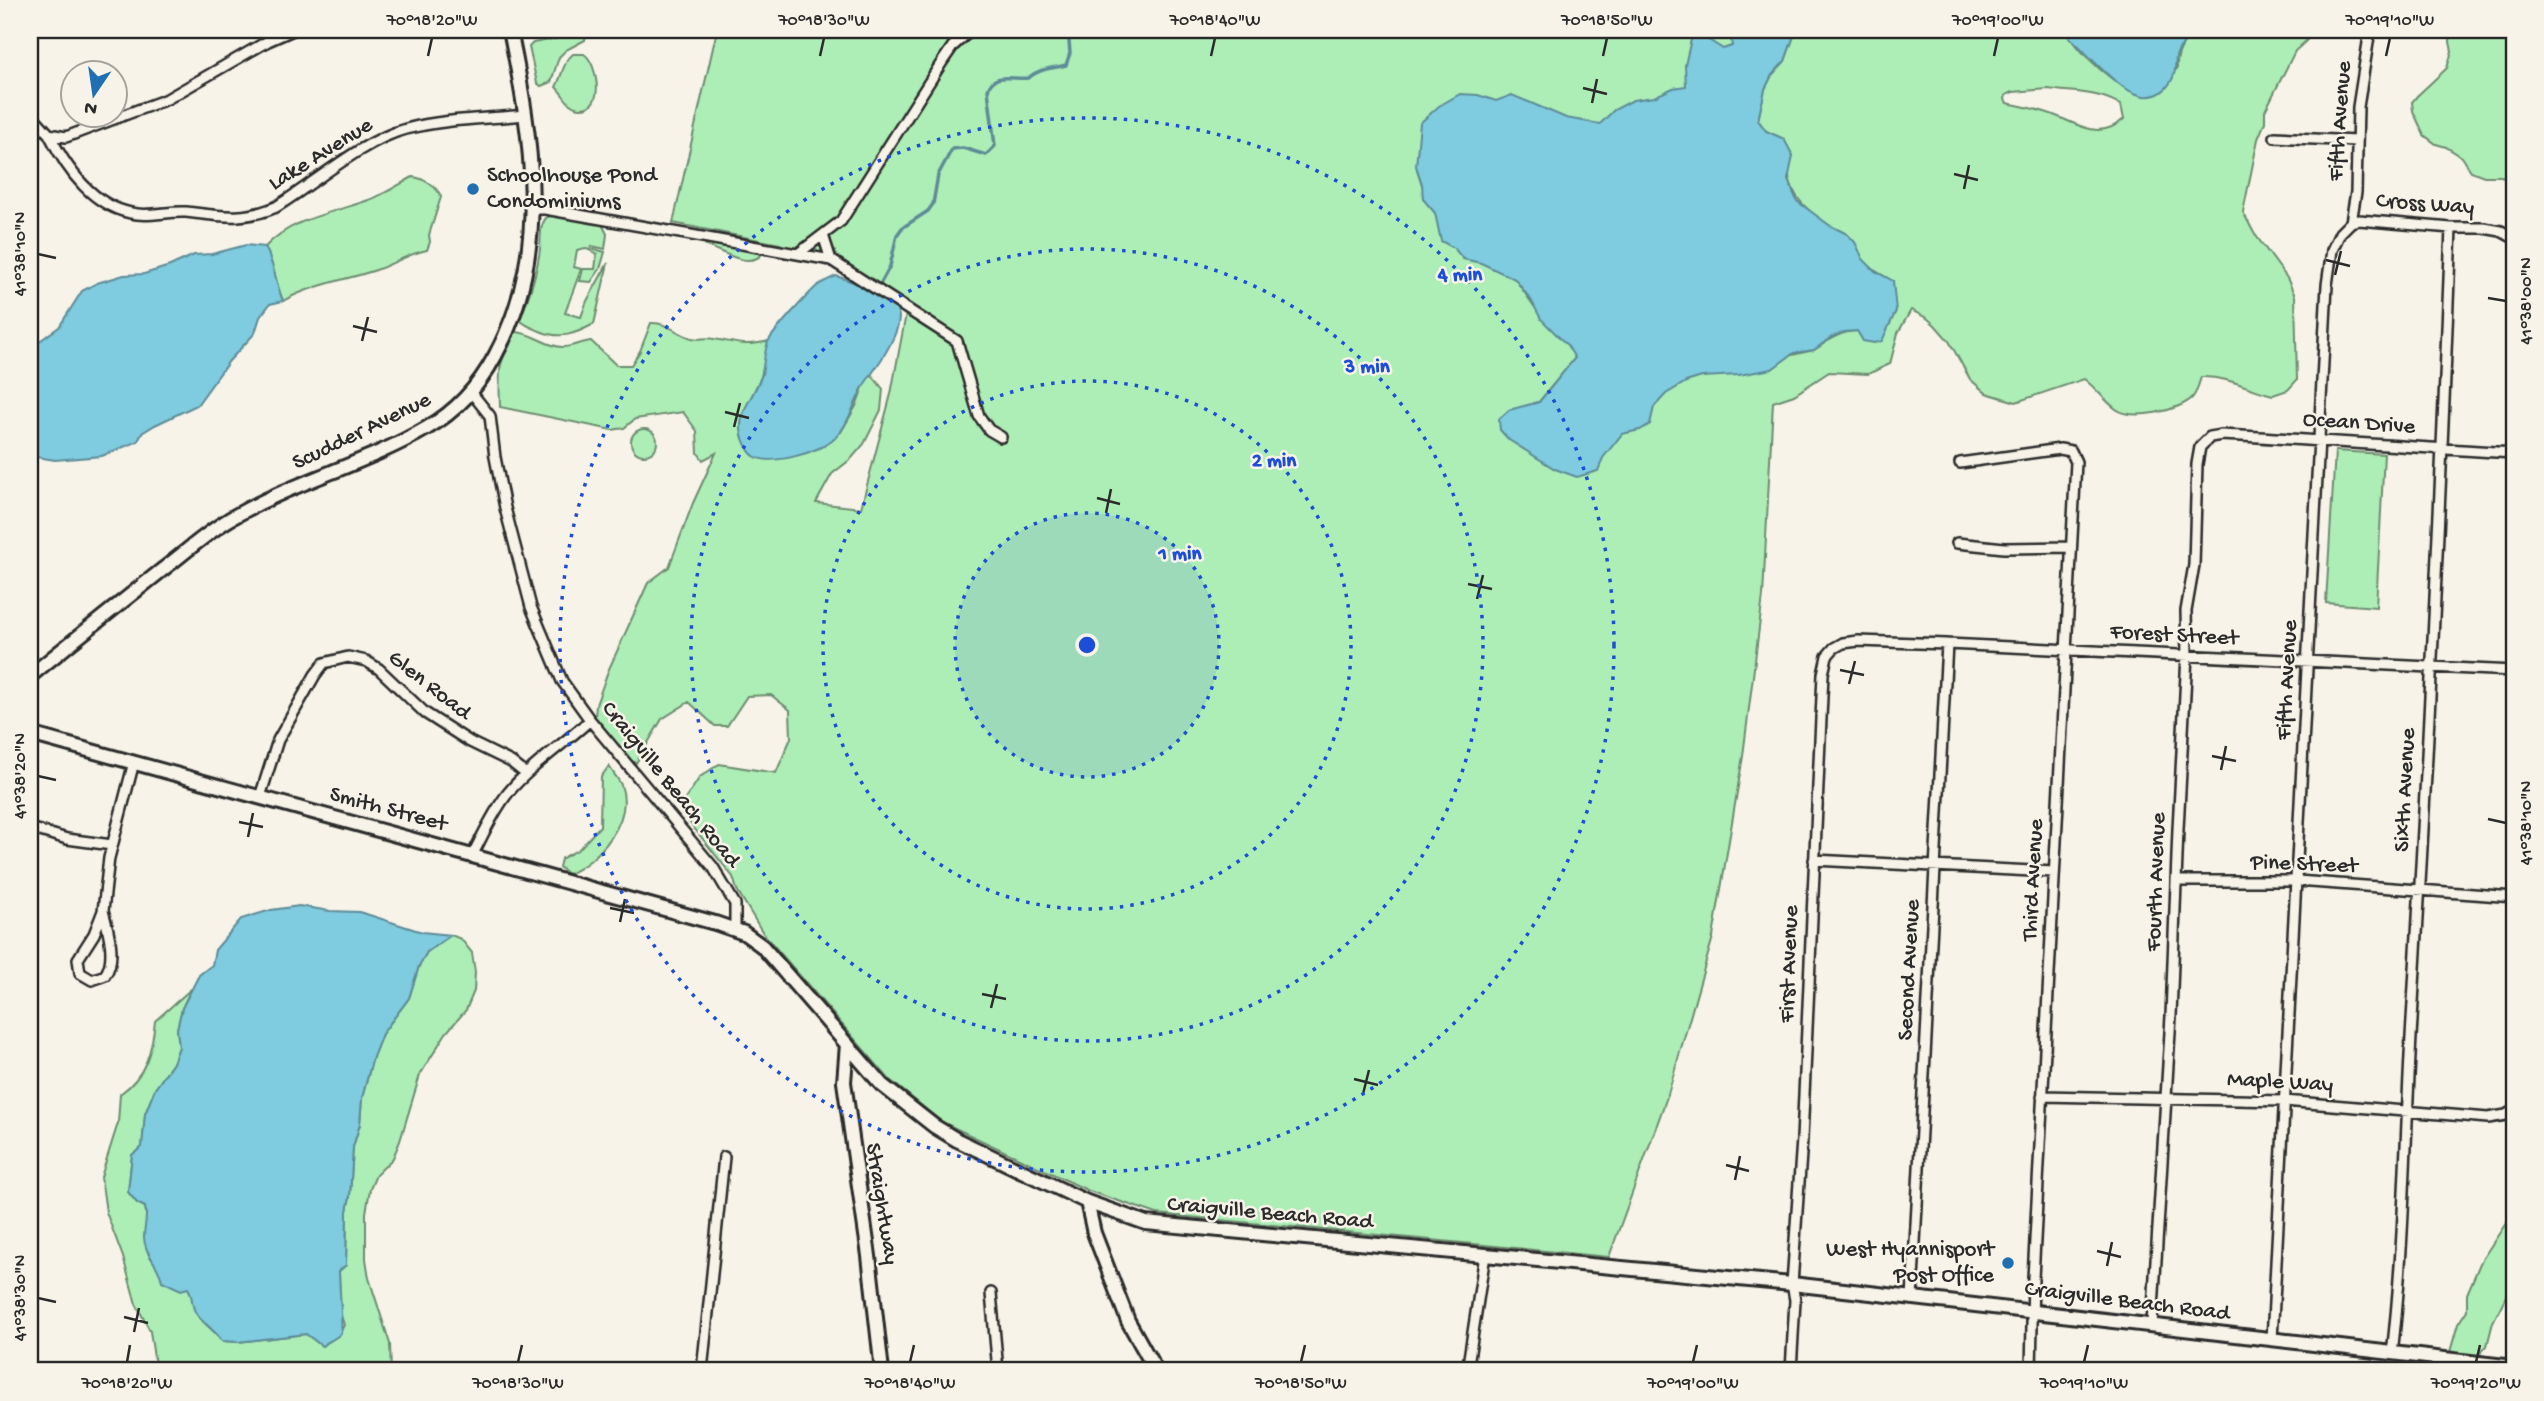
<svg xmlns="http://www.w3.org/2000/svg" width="2544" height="1401" font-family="'Gochi Hand',sans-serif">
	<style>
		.green { fill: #adeeb6; stroke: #6c8c70; stroke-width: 2; fill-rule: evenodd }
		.water { fill: #7fcbdf; stroke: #5d8b97; stroke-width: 2 }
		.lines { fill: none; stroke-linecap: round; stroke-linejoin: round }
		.stream { stroke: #5d8b97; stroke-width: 3.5 }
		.street-casing { stroke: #2b2b2b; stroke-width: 14 }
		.secondary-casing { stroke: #2b2b2b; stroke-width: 18 }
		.street { stroke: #f7f3e8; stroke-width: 9 }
		.secondary { stroke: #f7f3e8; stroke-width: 12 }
		.ticks { fill: none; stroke: #2b2b2b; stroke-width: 2.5 }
		.ring { fill: none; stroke: #1d4ed8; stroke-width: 3.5; stroke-dasharray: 3.5 7 }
		.poi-dot { fill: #1f6fb2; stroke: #f7f3e8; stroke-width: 2.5 }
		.labels { text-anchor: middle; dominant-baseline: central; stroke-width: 5; stroke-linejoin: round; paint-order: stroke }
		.street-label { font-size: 23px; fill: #2b2b2b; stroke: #f7f3e8 }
		.poi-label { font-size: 23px; fill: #2b2b2b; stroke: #f7f3e8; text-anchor: start }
		.centre { fill: #1d4ed8; stroke: #f7f3e8; stroke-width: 3.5 }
		.ring-label { font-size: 21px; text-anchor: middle; font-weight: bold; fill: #1d4ed8; stroke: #f7f3e8; stroke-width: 5; stroke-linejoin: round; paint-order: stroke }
		.neatline { fill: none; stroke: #2b2b2b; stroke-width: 2.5 }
		.ticks-label { font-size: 18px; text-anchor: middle; fill: #2b2b2b }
	</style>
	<rect width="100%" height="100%" fill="#f7f3e8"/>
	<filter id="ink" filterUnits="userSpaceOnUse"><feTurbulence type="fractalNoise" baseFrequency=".0143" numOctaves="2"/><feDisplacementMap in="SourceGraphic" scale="14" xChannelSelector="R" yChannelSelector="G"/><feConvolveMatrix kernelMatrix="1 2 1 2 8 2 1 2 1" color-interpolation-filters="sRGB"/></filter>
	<g filter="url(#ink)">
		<!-- green -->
		<path class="green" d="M717,30H1735L1732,46L1723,49L1697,81L1614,126L1417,169L1422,185L1515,279L1534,306L1565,331L1575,358L1539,402L1533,403L1649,401L1683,380L1814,350C1830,340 1838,332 1857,331L1893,281C1882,275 1870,269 1862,259C1857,251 1856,242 1848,235C1843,231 1835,229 1829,225C1788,200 1789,183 1784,139L1766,131L1758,120L1765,89L1772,75L1785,61L1796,30H2044L2052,34L2060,30C2072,37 2078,48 2087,57C2102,72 2118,85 2137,94L2177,69C2176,51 2184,43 2194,30H2312L2306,41L2295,51L2265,111V122L2258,139L2243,212L2254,233L2287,278L2295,296L2297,380L2288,390L2273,395C2248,389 2227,376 2201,377C2199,383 2197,392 2193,397C2180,411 2132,421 2116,409C2104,400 2096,388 2084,379L2016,402L1986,393L1970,379L1949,341L1935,325L1927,318L1911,310L1898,333L1890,364L1868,374L1829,372L1794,395L1773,402L1763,596L1743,756L1713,937L1668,1094L1609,1257L1157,1214L1089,1191L942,1122L890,1080L763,933L737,890L733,877L690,823L680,807L700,777L719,764L776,773L791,738L790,710L771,695L747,696L727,726H715L689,702L662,719L636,763L624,757L606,730L595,717L596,705L608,671L648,583L669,567L693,503L716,453L703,460L698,453L697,431L683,412L635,419L624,428L612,430L500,407C499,370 497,365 515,332C532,332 546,347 563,347C572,347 582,342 591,341L616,365H631L640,351L651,323C666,322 678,334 692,338C699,340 707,337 714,339C738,343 744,347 769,341L761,377L744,412L841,432L856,406L865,382L871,374L883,389L881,410L864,444L851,459L832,474L816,503L861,508L891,394L906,314L881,294L834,265L802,257L780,244L673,223ZM2048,89C2074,93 2099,91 2121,105L2124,119C2098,142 2077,123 2051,114C2037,109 2022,106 2007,103L2005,99L2006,95L2013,92Z
			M2451,30H2514V186L2501,176H2484L2471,171L2462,157L2446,147L2436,144L2424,135L2413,111L2412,102L2417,96L2447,68L2452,51L2450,42Z
			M582,34H586L585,40L566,50L559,57L551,82L541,86L537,83L529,47L533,43Z
			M573,54H584C597,62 606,109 581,108C577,108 574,107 570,104C565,99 561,92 556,87C562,76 563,62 573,54Z
			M413,177C423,178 438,187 441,197L429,235L430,242L427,250C410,253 393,264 376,270C346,280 311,285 283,301C276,284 274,264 265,247C294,216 336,213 374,198C388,192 400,184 413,177Z
			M557,215L602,224L607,234L605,249L592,246L591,251L585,248L577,250L574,267L581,269L565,313L581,317L587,301L608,263L594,324C575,334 561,340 540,331C533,328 526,326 520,320C529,297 537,274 540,249C541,239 539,225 547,217Z
			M707,240L709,243L758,253V251L762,254C749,269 723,252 707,246L705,244Z
			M594,249L605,252L600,269L591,282L580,281L583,269H595L597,254L593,253Z
			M631 442a13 13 0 1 1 26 0a13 13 0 1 1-26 0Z
			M2335,451L2384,454L2376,607L2326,603Z
			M609,766C612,772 618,778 621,785C634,820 598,862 568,874L559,867L561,859L579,849L600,826L601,777Z
			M451,935L461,939L472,953L475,972L474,991L466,1010L446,1033L420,1075L400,1141L393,1158L376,1175L370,1189L366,1213V1259L369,1278L390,1344L391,1371H156L150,1331L136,1304L123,1257L106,1212L101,1177L118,1123L120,1094C146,1076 152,1051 155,1021L191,989L182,1008L177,1029L179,1047L173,1063L155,1089L145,1114L142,1147L132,1155L128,1192L137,1203L145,1207C150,1223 141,1238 149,1255C158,1271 174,1276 187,1287C195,1295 192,1309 199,1317C206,1326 215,1331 222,1341L238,1342L306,1334L322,1346L339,1335L344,1325L340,1312L339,1271L346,1265L347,1211L350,1196L353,1147L360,1124L362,1098L373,1057L382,1034L409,998L419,966L427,952Z
			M2514,1211V1280L2493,1322L2487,1346L2473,1361L2450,1352L2458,1324L2467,1310V1294L2481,1261Z"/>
		<!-- water -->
		<path class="water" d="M1730,30H1796L1785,61L1772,75L1765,89L1758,120L1766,131L1784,139L1793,156L1788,180L1797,201L1829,225L1847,234L1855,242L1863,259L1875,271L1893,281L1896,311L1882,341L1874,343L1863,341L1857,331L1844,332L1832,337L1814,350L1794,353L1772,369L1739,375L1702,377L1686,382L1666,394L1654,407L1650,424L1640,430L1622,434L1603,458L1598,471L1577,477L1555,469L1509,440L1500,430L1499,419L1509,410L1539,402L1575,358L1567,345L1541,319L1531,300L1515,279L1481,263L1463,259L1454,248L1441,241L1435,213L1423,199L1422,184L1416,166L1420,123L1439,106L1460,94L1478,95L1496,101L1512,95L1566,118L1600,124L1614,110L1633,100L1654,97L1673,88L1686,86L1685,65L1692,35L1707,39L1723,49L1732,46Z
			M2044,30H2194C2188,38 2178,47 2176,57C2175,67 2176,74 2170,83C2139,129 2083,42 2060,30L2052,34Z
			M246,245L265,247C273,260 276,285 283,301L270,304L260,317L255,333L229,361L197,405L155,425L142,433L138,441L102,456L55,460L30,456V348L59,327L82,291L97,283L124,275L144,274L170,266L194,255L212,254Z
			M836,276C852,281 899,298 899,318C898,337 879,364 868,379C855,397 851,423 834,439C822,451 770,467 754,456C747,451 741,436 741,428C740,408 757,392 762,374C764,364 764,352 768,342C772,333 809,293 817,286C823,282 830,279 836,276Z
			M299,906L330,911L360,912L422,932L451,935L427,952L419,966L409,998L382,1034L373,1057L362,1098L360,1124L353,1147L350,1196L347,1211L346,1265L339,1271C339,1281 343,1330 341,1333C337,1338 327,1342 322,1346L306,1334L238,1342L222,1341C215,1330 205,1325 197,1315C190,1306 194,1297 188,1288L181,1290L162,1281C159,1265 144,1253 144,1237C144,1226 148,1218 145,1207L137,1203L128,1192L132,1155L142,1147L145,1114L155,1089L173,1063L179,1047L177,1029L182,1008L199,975L212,965L215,950L241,919L271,910Z"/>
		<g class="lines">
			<!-- stream -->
			<path class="stream" d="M878,288L890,266L897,235L902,228L928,211L933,204L938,175L952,149L963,148L986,155L995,146L988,90C993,71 1013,80 1028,78C1040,68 1051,69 1066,65L1070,53L1068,30"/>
			<!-- street casing -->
			<g class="street-casing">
				<path id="street" d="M30,113L49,134L66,137L167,99L268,41L293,30
					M49,134C67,170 94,209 137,214C153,216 169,211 186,212C220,216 243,221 276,207C315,183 363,140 406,129C444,119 486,119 525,115
					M2275,137L2356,141
					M533,209H545L831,260L957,341L979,416L989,430L1001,437
					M2351,222L2359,220L2451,228H2484L2501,231L2514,238
					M823,235L831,260
					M799,253L841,221L942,62L953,46L971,30
					M471,392L490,416L495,457L505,508L531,607L562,681L590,720L713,867L735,904V929
					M1960,463L2060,449L2071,451L2076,462L2033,1278L2031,1371
					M1957,543L2004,548L2071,547
					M260,797L278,740L315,675L324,663L348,657L366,661L379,669L425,713L470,742L511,762L526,774
					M30,828L67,839L112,845
					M472,856C483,835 493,812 508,793C528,768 565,743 590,720
					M1814,860L2054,872
					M2176,881H2297L2514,897
					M103,911C108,929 117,959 105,975L92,980L80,973L78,959L94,934L103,911L109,858L134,762
					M2042,1096L2284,1101L2488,1118L2506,1115L2514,1110
					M991,1293L998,1371
					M1912,1299L1947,644
					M2152,1325L2171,1016L2178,829L2187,655L2186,611L2194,565L2197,464L2200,447L2210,437L2222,435C2320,440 2417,448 2514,453
					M2272,1340L2327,285L2332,250L2340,233L2351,222L2356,192L2358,107L2370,30
					M2392,1354C2405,1243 2405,1132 2412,1020C2428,756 2441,492 2451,228
					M702,1371L724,1157
					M1467,1371L1485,1255
					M1791,1371L1795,1300L1792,1284L1802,1139L1823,674L1827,656L1834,648L1843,643L1858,641L1947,644L2514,671"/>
			</g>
			<!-- secondary casing -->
			<g class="secondary-casing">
				<path id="secondary" d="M30,676C74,640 118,605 162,570C186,552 208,531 235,516C296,481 366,464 427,428C457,411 479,386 495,356C551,254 532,138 510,30
					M30,734L715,923L744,933L762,946L882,1085L934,1126L957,1140L1087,1202L1146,1223L1792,1284L2514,1367
					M847,1044L844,1082L869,1256L882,1371
					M1087,1202L1094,1233L1128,1321L1156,1371"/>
			</g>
			<!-- street -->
			<use href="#street" class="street"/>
			<!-- secondary -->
			<use href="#secondary" class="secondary"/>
		</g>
	</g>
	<!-- ticks -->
	<path class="ticks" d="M428,56L432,38M820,56L824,38M1211,56L1215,38M1603,56L1607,38M1994,56L1998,38M2386,56L2390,38M1583,88L1607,94M1592,103L1597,79M1954,174L1978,180M1964,189L1969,165M38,254L56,258M2326,260L2350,266M2335,275L2341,251M2488,298L2506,301M353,326L377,332M362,341L368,317M725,412L749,418M734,427L740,403M1097,498L1120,504M1106,513L1111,489M1468,584L1492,589M1477,599L1483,575M1840,670L1864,675M1849,684L1855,661M2212,756L2236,761M2221,770L2226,746M38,776L56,780M2488,819L2506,823M239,822L263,827M248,837L253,813M610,908L634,913M620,922L625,899M982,994L1006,999M991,1008L997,984M1354,1079L1378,1085M1363,1094L1369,1070M1726,1165L1749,1171M1735,1180L1740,1156M2097,1251L2121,1257M2107,1266L2112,1242M38,1298L56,1302M124,1317L148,1323M134,1332L139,1308M127,1362L130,1345M518,1362L522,1345M910,1362L914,1345M1301,1362L1305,1345M1693,1362L1697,1345M2084,1362L2088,1345M2476,1362L2480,1345"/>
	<!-- distance rings -->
	<circle cx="1087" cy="645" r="132" fill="#1d4ed8" fill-opacity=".12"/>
	<g class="ring">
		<circle cx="1087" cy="645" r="132"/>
		<circle cx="1087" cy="645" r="264"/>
		<circle cx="1087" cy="645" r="396"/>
		<circle cx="1087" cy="645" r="527"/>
	</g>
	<!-- markers -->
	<g class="poi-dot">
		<circle cx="473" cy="189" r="7"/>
		<circle cx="2008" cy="1263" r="7"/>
	</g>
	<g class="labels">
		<!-- street labels -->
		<g class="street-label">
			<text transform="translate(2341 121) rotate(-86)">Fifth Avenue</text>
			<text transform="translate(321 155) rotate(-32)">Lake Avenue</text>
			<text transform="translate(2425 205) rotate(4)">Cross Way</text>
			<text transform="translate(2359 424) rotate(4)">Ocean Drive</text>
			<text transform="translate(362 432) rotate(-26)">Scudder Avenue</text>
			<text transform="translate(2174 636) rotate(3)">Forest Street</text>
			<text transform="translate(2288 680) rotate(-87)">Fifth Avenue</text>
			<text transform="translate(429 686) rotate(38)">Glen Road</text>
			<text transform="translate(670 785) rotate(51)">Craigville Beach Road</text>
			<text transform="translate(2406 790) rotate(-87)">Sixth Avenue</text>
			<text transform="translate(388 810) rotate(15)">Smith Street</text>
			<text transform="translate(2304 865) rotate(2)">Pine Street</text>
			<text transform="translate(2034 880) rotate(-87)">Third Avenue</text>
			<text transform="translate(2157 882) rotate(-88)">Fourth Avenue</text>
			<text transform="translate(1790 964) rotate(-88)">First Avenue</text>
			<text transform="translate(1910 970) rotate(-87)">Second Avenue</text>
			<text transform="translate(2280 1083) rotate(3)">Maple Way</text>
			<text transform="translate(881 1204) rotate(81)">Straightway</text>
			<text transform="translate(1270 1214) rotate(5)">Craigville Beach Road</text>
			<text transform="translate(2127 1302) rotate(7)">Craigville Beach Road</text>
		</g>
		<!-- poi labels -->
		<g class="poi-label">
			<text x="487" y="176">Schoolhouse Pond<tspan x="487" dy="26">Condominiums</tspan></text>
			<text x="1994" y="1250" text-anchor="end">West Hyannisport<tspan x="1994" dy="26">Post Office</tspan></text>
		</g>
	</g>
	<circle cx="1087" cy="645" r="10" class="centre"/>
	<g class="ring-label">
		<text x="1460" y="280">4 min</text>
		<text x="1367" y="372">3 min</text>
		<text x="1274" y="466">2 min</text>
		<text x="1180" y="559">1 min</text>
	</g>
	<!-- margin -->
	<rect width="2544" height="1401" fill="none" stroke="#f7f3e8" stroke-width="77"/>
	<!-- north arrow -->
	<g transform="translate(94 94) rotate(193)"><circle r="33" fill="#f7f3e8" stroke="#a5a39c" stroke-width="2"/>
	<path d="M0-5L12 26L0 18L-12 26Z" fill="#1f6fb2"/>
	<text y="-10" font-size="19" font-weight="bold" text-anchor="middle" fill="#2b2b2b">N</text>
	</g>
	<rect x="38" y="38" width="2468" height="1324" class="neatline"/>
	<g class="ticks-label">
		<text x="432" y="25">70°18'20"W</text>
		<text x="824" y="25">70°18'30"W</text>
		<text x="1215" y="25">70°18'40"W</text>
		<text x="1607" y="25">70°18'50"W</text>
		<text x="1998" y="25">70°19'00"W</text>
		<text x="2390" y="25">70°19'10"W</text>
		<text transform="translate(19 254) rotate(-90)" y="6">41°38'10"N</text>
		<text transform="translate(2525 301) rotate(-90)" y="6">41°38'00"N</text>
		<text transform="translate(19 776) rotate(-90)" y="6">41°38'20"N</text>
		<text transform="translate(2525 823) rotate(-90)" y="6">41°38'10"N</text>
		<text transform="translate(19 1298) rotate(-90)" y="6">41°38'30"N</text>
		<text x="127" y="1388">70°18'20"W</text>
		<text x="518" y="1388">70°18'30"W</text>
		<text x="910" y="1388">70°18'40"W</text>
		<text x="1301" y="1388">70°18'50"W</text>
		<text x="1693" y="1388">70°19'00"W</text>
		<text x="2084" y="1388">70°19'10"W</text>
		<text x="2476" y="1388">70°19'20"W</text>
	</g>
</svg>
